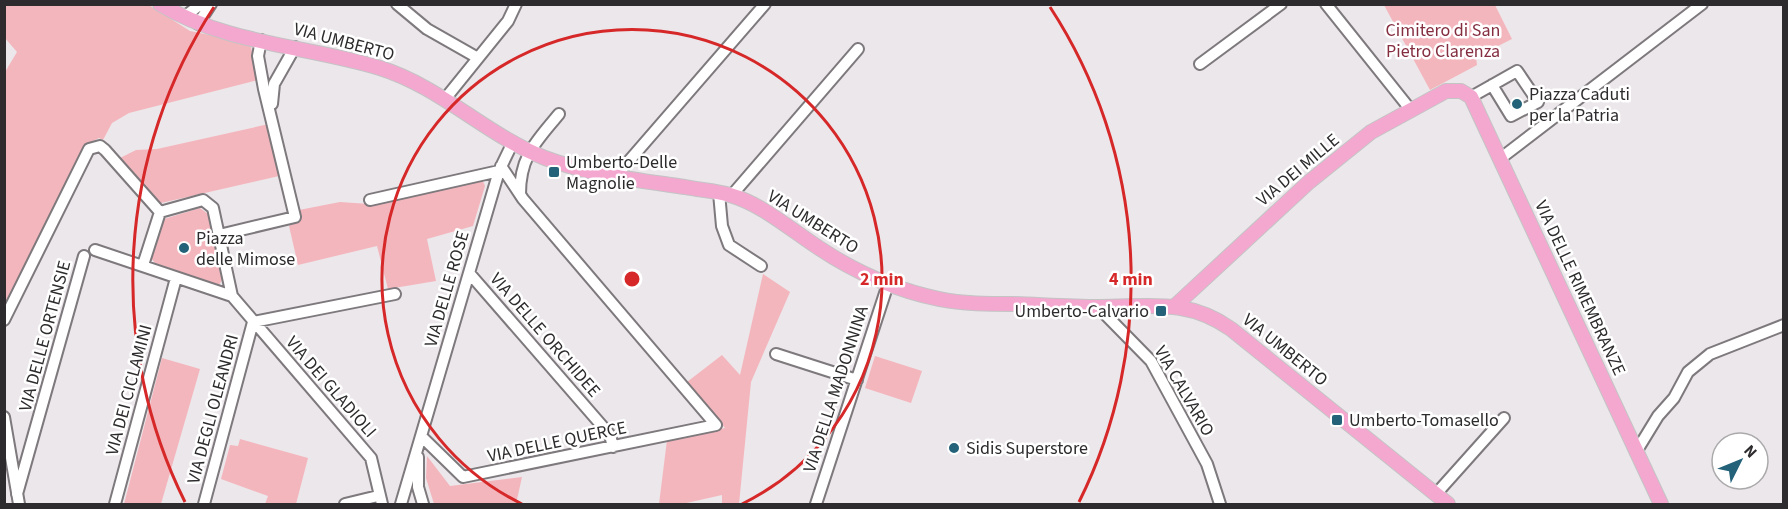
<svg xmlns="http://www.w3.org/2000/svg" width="1788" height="509" font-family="'Source Sans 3',sans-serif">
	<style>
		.green { fill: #f3b6bd }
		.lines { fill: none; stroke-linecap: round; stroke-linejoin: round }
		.minor-casing { stroke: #7d797c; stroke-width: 14 }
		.major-casing { stroke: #c4c4c4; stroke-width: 16 }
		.minor { stroke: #fff; stroke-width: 10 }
		.major { stroke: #f4a8d0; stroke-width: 14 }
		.ring { fill: none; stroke: #d62828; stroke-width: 3 }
		.poi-dot { fill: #236278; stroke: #fff; stroke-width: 2 }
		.labels { text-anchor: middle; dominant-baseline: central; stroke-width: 5; stroke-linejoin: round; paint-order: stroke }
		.park-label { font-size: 18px; fill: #842e40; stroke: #fff }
		.street-label { font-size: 18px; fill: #2d2b2d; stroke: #fff }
		.poi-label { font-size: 18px; fill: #2d2b2d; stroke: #fff; text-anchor: start }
		.centre { fill: #d62828; stroke: #fff; stroke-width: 3 }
		.ring-label { font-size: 18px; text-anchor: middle; font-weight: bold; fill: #d62828; stroke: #fff; stroke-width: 5; stroke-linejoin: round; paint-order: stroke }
	</style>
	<rect width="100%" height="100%" fill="#ece7eb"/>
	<!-- green -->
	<path class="green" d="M5,5H149L190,31L245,42L251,47L258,80L129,113L112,123L103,140L99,138L89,143L81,152L5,310V72L17,52L5,38Z
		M1384,5H1495L1512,39L1476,57L1477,65L1430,90Z
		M269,124L279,176L161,203L120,158L136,150L157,149Z
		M482,179L485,186L473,226L427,239L436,281L388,289L377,246L298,265L289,226L299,216V210L340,202L369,204Z
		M200,208L208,214L222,280L219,285L155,263L151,258L164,219Z
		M763,274L790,292L751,382L739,504H722V495L682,504H659L667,440L725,428L687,382L722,355L740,375Z
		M875,356L922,371L911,403L865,388Z
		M162,358L200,369L161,504H124Z
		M240,439L308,458L296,504H265L268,496L221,479L230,445L238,446Z
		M427,456L450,486L522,477L516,504H434L426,478Z"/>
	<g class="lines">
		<!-- minor casing -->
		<g class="minor-casing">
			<path id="minor" d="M397,4L427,29L478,58
				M1326,4L1410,109
				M184,17L201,4
				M198,24L211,4
				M1200,64L1281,4
				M1471,97L1517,71L1538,102L1511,116L1492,85
				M445,99L508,21L516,4
				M272,104L274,84L295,47
				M1501,158L1702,4
				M615,177L765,4
				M719,193L722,226L729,245L761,266
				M520,194C520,156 536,142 559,114
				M732,195L858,49
				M370,200L499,171
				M219,235L295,217L264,89L258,56L261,40
				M95,250L232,296L213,208L203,200L160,212L143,265
				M470,274L610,435L613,447
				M232,296L371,458L382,504
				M1098,307L1151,361L1207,464L1220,504
				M4,320L89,149L100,146L105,150L160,212
				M776,354L857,380
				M4,417L19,504
				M421,436L463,477L716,425L523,199L501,166
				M1636,452L1658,416L1674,398L1688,372L1710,354L1784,325
				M418,457V487L423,504
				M17,494L84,256
				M1436,494L1504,418
				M115,504L176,278
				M204,504L253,322L395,294
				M345,504L378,496
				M401,504L499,171L513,142
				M816,504L888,284"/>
		</g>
		<!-- major casing -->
		<g class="major-casing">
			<path id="major" d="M160,4C225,44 308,46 380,68C441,87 486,135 545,158C590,175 638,180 685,187C700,190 716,191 730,195C762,204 791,230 819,248C855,272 896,290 939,299C963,304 989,304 1013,304C1042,305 1071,307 1099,307C1150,307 1187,298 1231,329L1448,504
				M1176,305L1309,182L1371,132L1446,91H1461L1471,97L1661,504"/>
		</g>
		<!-- minor -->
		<use href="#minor" class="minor"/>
		<!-- major -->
		<use href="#major" class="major"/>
	</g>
	<!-- distance rings -->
	<g class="ring">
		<path d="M522 504A250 250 0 1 1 742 504"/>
		<path d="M185 502A499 499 0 0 1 214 7M1050 7A499 499 0 0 1 1079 502"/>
	</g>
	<!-- markers -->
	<g class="poi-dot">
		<circle cx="1517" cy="104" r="6"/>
		<rect x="548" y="166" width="12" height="12" rx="3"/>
		<circle cx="184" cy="248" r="6"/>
		<rect x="1155" y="305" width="12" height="12" rx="3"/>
		<rect x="1331" y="414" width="12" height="12" rx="3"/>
		<circle cx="954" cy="448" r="6"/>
	</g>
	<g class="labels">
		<!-- park labels -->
		<g class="park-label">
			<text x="1443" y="30">Cimitero di San<tspan x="1443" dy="21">Pietro Clarenza</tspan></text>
		</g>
		<!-- street labels -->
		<g class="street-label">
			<text transform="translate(344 42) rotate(15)">VIA UMBERTO</text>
			<text transform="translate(1298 170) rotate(-40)">VIA DEI MILLE</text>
			<text transform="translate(813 222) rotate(32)">VIA UMBERTO</text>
			<text transform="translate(1580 288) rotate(65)">VIA DELLE RIMEMBRANZE</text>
			<text transform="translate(447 289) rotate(-74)">VIA DELLE ROSE</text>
			<text transform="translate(545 335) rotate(49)">VIA DELLE ORCHIDEE</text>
			<text transform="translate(45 336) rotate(-75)">VIA DELLE ORTENSIE</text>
			<text transform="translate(1285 350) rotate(39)">VIA UMBERTO</text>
			<text transform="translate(331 387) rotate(49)">VIA DEI GLADIOLI</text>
			<text transform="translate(836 389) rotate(-72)">VIA DELLA MADONNINA</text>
			<text transform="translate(129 390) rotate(-75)">VIA DEI CICLAMINI</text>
			<text transform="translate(1184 391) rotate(60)">VIA CALVARIO</text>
			<text transform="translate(213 409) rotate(-75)">VIA DEGLI OLEANDRI</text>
			<text transform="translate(557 442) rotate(-12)">VIA DELLE QUERCE</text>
		</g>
		<!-- poi labels -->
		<g class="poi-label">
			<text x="1529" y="94">Piazza Caduti<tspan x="1529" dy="21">per la Patria</tspan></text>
			<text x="566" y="162">Umberto-Delle<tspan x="566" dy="21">Magnolie</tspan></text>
			<text x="196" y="238">Piazza<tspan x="196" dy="21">delle Mimose</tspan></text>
			<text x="1149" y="311" text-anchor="end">Umberto-Calvario</text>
			<text x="1349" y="420">Umberto-Tomasello</text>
			<text x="966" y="448">Sidis Superstore</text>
		</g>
	</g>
	<circle cx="632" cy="279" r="9" class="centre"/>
	<g class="ring-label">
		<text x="882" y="285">2 min</text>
		<text x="1131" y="285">4 min</text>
	</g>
	<!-- border -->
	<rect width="1788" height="509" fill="none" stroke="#2d2b2d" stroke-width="12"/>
	<!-- north arrow -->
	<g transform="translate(1740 461) rotate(47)"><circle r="28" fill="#ffffff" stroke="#abaaab" stroke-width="1.5"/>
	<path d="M0-4.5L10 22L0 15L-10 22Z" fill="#236278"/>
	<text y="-9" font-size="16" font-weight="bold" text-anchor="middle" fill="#2d2b2d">N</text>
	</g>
</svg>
